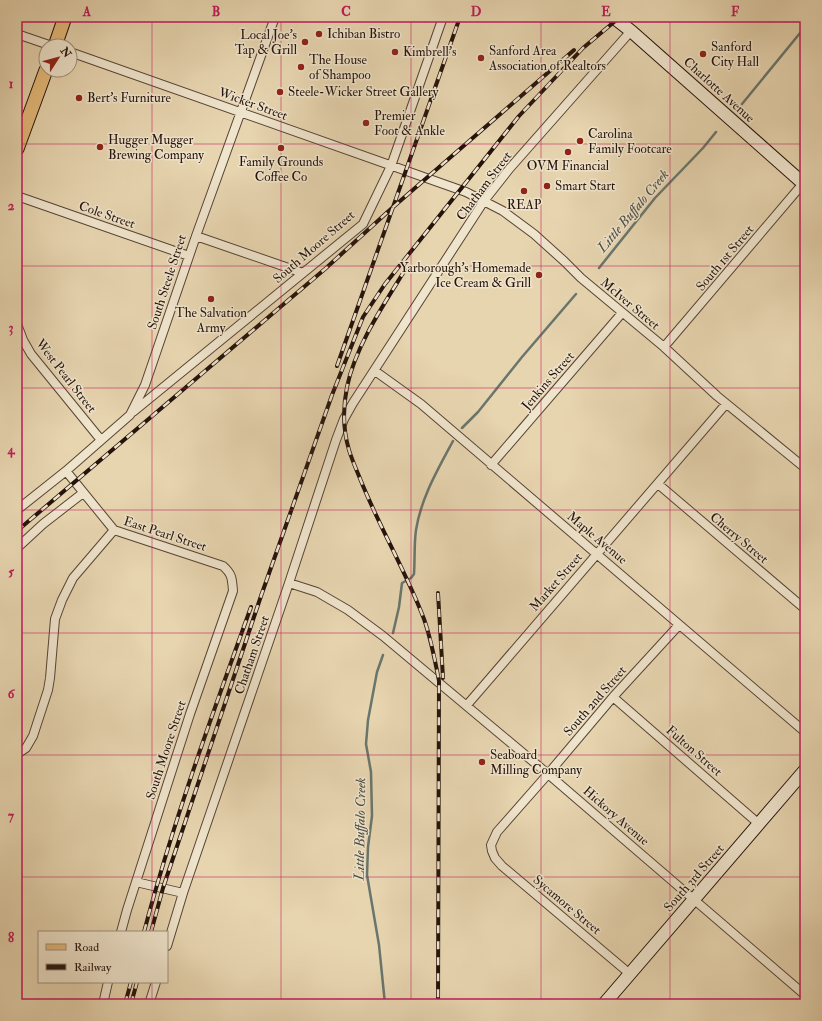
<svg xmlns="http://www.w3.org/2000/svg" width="822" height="1021" font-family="'IM FELL Double Pica',serif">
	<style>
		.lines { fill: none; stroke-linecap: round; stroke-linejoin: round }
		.stream { stroke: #69766d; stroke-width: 2.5 }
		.street-casing { stroke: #564435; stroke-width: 10 }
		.secondary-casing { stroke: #25130c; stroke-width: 14 }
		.primary-casing { stroke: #25130c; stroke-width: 15 }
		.street { stroke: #efe4cc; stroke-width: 8 }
		.secondary { stroke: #efe4cc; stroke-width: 12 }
		.primary { stroke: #e4ba78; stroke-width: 13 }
		.rail-casing { stroke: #25130c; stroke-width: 4 }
		.rail { stroke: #efe4cc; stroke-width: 2.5; stroke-dasharray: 8; stroke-linecap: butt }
		.grid { fill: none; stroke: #c2185b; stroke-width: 1; stroke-opacity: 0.55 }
		.poi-dot { fill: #8f2418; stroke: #efe4cc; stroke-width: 1.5 }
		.labels { text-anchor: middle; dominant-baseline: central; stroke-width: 3; stroke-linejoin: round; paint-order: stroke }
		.poi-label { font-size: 13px; fill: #25130c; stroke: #efe4cc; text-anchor: start }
		.street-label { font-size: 13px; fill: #25130c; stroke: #efe4cc }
		.water-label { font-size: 14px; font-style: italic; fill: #4d4d45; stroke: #efe4cc }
		.neatline { fill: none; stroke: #c2185b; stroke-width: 1.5 }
		.grid-label { font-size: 13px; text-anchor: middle; font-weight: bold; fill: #c2185b }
	</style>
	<rect width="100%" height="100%" fill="#e7d5b0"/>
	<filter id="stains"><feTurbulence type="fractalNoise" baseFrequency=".005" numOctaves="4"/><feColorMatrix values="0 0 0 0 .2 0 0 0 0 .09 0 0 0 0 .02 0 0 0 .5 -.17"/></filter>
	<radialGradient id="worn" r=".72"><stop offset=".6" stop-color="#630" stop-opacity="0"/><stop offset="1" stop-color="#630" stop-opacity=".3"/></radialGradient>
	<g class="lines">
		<!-- stream -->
		<path class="stream" d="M742,104L805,27
			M599,268L655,198L703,148L716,132
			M462,428L478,412L522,357L576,294
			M393,633L399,607L402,583L411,578L414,574C415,559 414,544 416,530C421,498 438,469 453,441
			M383,655L377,672L368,720L366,744L371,772L372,816L368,847L367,875L379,945L385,1004"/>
		<!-- street casing -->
		<g class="street-casing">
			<path id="street" d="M17,34L52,46
				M70,52L466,192L503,211L534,234L564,261L581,278L664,347L717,396L805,468
				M17,196L189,256
				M196,236L303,273
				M17,324L23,340L31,354L101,440
				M664,347L805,181
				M375,371L421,404L805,732
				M133,412L363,224L391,166L443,17
				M491,465L622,313
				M66,471L114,530L223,566C232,574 232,578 233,591L190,714L127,910L121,932
				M658,484L805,609
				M17,510L66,471L130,415L145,385L196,236L275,17
				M17,548L43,524L83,493
				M289,583L317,592L348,610L383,636L548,774L805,995
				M613,697L759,824
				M467,705L726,404
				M17,754L26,748L33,736L48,690L50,678L55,619L62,600L73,578L114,530
				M136,882L183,893
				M167,946L183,893L289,583L336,440L344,419L353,403L484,201L510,168L631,31
				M630,974L502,866L495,858L492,851L491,845L497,832L548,774L613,697L679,625
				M103,1004L108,982
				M149,1004L156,982"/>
		</g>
		<!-- secondary casing -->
		<g class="secondary-casing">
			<path id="secondary" d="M613,17L631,31L805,185
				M604,1004L805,770"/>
		</g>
		<!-- primary casing -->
		<g class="primary-casing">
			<path id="primary" d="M55,46L65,17
				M17,149L46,70"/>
		</g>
		<!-- street -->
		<use href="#street" class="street"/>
		<!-- secondary -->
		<use href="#secondary" class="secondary"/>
		<!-- primary -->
		<use href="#primary" class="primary"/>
		<!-- rail casing -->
		<g class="rail-casing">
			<path id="rail" d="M405,270C384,304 355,347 347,387C343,407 343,430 349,450C352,460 357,471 361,481C380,528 406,572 424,619C431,639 435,660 439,681L438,1004
				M337,366L460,17
				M17,531L325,269L392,208L574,50
				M438,593L443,678
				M144,932C173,822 212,715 251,607
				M151,932L163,888L261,596L332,395L363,317L385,284L519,116L583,48L620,17
				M125,1004L131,982
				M131,1004L137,982"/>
		</g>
		<!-- rail -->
		<use href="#rail" class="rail"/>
	</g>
	<!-- grid -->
	<path class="grid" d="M152,17V932M281,17V1004M411,17V1004M541,17V1004M670,17V1004M17,144H805M17,266H805M17,388H805M17,510H805M17,633H805M17,755H805M17,877H805M152,982V1004"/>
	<!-- markers -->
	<g class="poi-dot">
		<circle cx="319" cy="34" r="4"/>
		<circle cx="305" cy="42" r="4"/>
		<circle cx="395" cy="52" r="4"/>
		<circle cx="703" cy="54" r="4"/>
		<circle cx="481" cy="58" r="4"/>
		<circle cx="301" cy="67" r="4"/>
		<circle cx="280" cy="92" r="4"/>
		<circle cx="79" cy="98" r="4"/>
		<circle cx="366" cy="123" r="4"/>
		<circle cx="580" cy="141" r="4"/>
		<circle cx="100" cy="147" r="4"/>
		<circle cx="281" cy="148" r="4"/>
		<circle cx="568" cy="152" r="4"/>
		<circle cx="547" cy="186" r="4"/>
		<circle cx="524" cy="191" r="4"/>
		<circle cx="539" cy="275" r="4"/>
		<circle cx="211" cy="299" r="4"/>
		<circle cx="482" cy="762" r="4"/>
	</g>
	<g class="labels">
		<!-- poi labels -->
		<g class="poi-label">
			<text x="327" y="34">Ichiban Bistro</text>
			<text x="297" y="35" text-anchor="end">Local Joe's<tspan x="297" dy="15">Tap &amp; Grill</tspan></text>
			<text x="711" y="47">Sanford<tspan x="711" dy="15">City Hall</tspan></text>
			<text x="489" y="51">Sanford Area<tspan x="489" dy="15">Association of Realtors</tspan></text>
			<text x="403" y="52">Kimbrell's</text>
			<text x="309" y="60">The House<tspan x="309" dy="15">of Shampoo</tspan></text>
			<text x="288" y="92">Steele-Wicker Street Gallery</text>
			<text x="87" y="98">Bert's Furniture</text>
			<text x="374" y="116">Premier<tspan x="374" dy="15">Foot &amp; Ankle</tspan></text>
			<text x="588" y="134">Carolina<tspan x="588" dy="15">Family Footcare</tspan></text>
			<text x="108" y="140">Hugger Mugger<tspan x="108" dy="15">Brewing Company</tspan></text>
			<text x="281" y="162" text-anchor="middle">Family Grounds<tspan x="281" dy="15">Coffee Co</tspan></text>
			<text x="568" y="166" text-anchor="middle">OVM Financial</text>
			<text x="555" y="186">Smart Start</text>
			<text x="524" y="205" text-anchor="middle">REAP</text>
			<text x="531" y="268" text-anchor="end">Yarborough's Homemade<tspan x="531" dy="15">Ice Cream &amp; Grill</tspan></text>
			<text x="211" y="313" text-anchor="middle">The Salvation<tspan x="211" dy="15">Army</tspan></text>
			<text x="490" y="755">Seaboard<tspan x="490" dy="15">Milling Company</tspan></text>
		</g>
		<!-- street labels -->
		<g class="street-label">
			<text transform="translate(719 90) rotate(42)">Charlotte Avenue</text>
			<text transform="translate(253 104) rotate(20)">Wicker Street</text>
			<text transform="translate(484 186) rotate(-53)">Chatham Street</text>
			<text transform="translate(107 215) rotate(19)">Cole Street</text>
			<text transform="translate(314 247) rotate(-41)">South Moore Street</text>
			<text transform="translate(725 258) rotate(-50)">South 1st Street</text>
			<text transform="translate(167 282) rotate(-72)">South Steele Street</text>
			<text transform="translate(630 304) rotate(40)">McIver Street</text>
			<text transform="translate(66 376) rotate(52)">West Pearl Street</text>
			<text transform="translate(548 381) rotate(-49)">Jenkins Street</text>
			<text transform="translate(165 534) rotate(18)">East Pearl Street</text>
			<text transform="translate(597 538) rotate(40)">Maple Avenue</text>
			<text transform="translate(739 538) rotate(40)">Cherry Street</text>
			<text transform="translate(556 582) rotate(-49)">Market Street</text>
			<text transform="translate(252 655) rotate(-71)">Chatham Street</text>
			<text transform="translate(595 701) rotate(-49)">South 2nd Street</text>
			<text transform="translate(166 750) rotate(-72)">South Moore Street</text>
			<text transform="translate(694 751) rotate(41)">Fulton Street</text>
			<text transform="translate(616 816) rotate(41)">Hickory Avenue</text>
			<text transform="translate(694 878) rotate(-49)">South 3rd Street</text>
			<text transform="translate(567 905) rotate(40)">Sycamore Street</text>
		</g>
		<!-- water labels -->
		<g class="water-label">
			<text transform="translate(633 211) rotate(-50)">Little Buffalo Creek</text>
			<text transform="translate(360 829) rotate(-89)">Little Buffalo Creek</text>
		</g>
	</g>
	<!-- margin -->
	<rect width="822" height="1021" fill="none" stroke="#e7d5b0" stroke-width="44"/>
	<!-- legend -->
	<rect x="38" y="931" width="130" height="52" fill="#efe4cc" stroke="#9e907f"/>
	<rect x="46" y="944" width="20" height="6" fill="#e4ba78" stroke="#9e907f"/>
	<text x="74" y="951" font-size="12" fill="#25130c">Road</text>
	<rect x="46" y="964" width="20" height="6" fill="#25130c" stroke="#9e907f"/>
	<text x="74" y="971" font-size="12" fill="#25130c">Railway</text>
	<!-- north arrow -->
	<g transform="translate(58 58) rotate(54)"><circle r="19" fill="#efe4cc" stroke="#9e907f"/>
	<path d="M0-3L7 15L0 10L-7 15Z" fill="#8f2418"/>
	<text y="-6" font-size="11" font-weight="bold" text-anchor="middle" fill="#25130c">N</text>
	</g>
	<rect x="22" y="22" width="778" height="977" class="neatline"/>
	<g class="grid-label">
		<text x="87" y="16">A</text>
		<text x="216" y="16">B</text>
		<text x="346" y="16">C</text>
		<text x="476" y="16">D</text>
		<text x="606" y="16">E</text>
		<text x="735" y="16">F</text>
		<text x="11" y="88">1</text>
		<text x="11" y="210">2</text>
		<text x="11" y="332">3</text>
		<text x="11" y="454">4</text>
		<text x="11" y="576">5</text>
		<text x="11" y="698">6</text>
		<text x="11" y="820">7</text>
		<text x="11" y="942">8</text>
	</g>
	<rect width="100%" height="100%" filter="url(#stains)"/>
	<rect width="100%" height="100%" fill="url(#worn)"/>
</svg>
